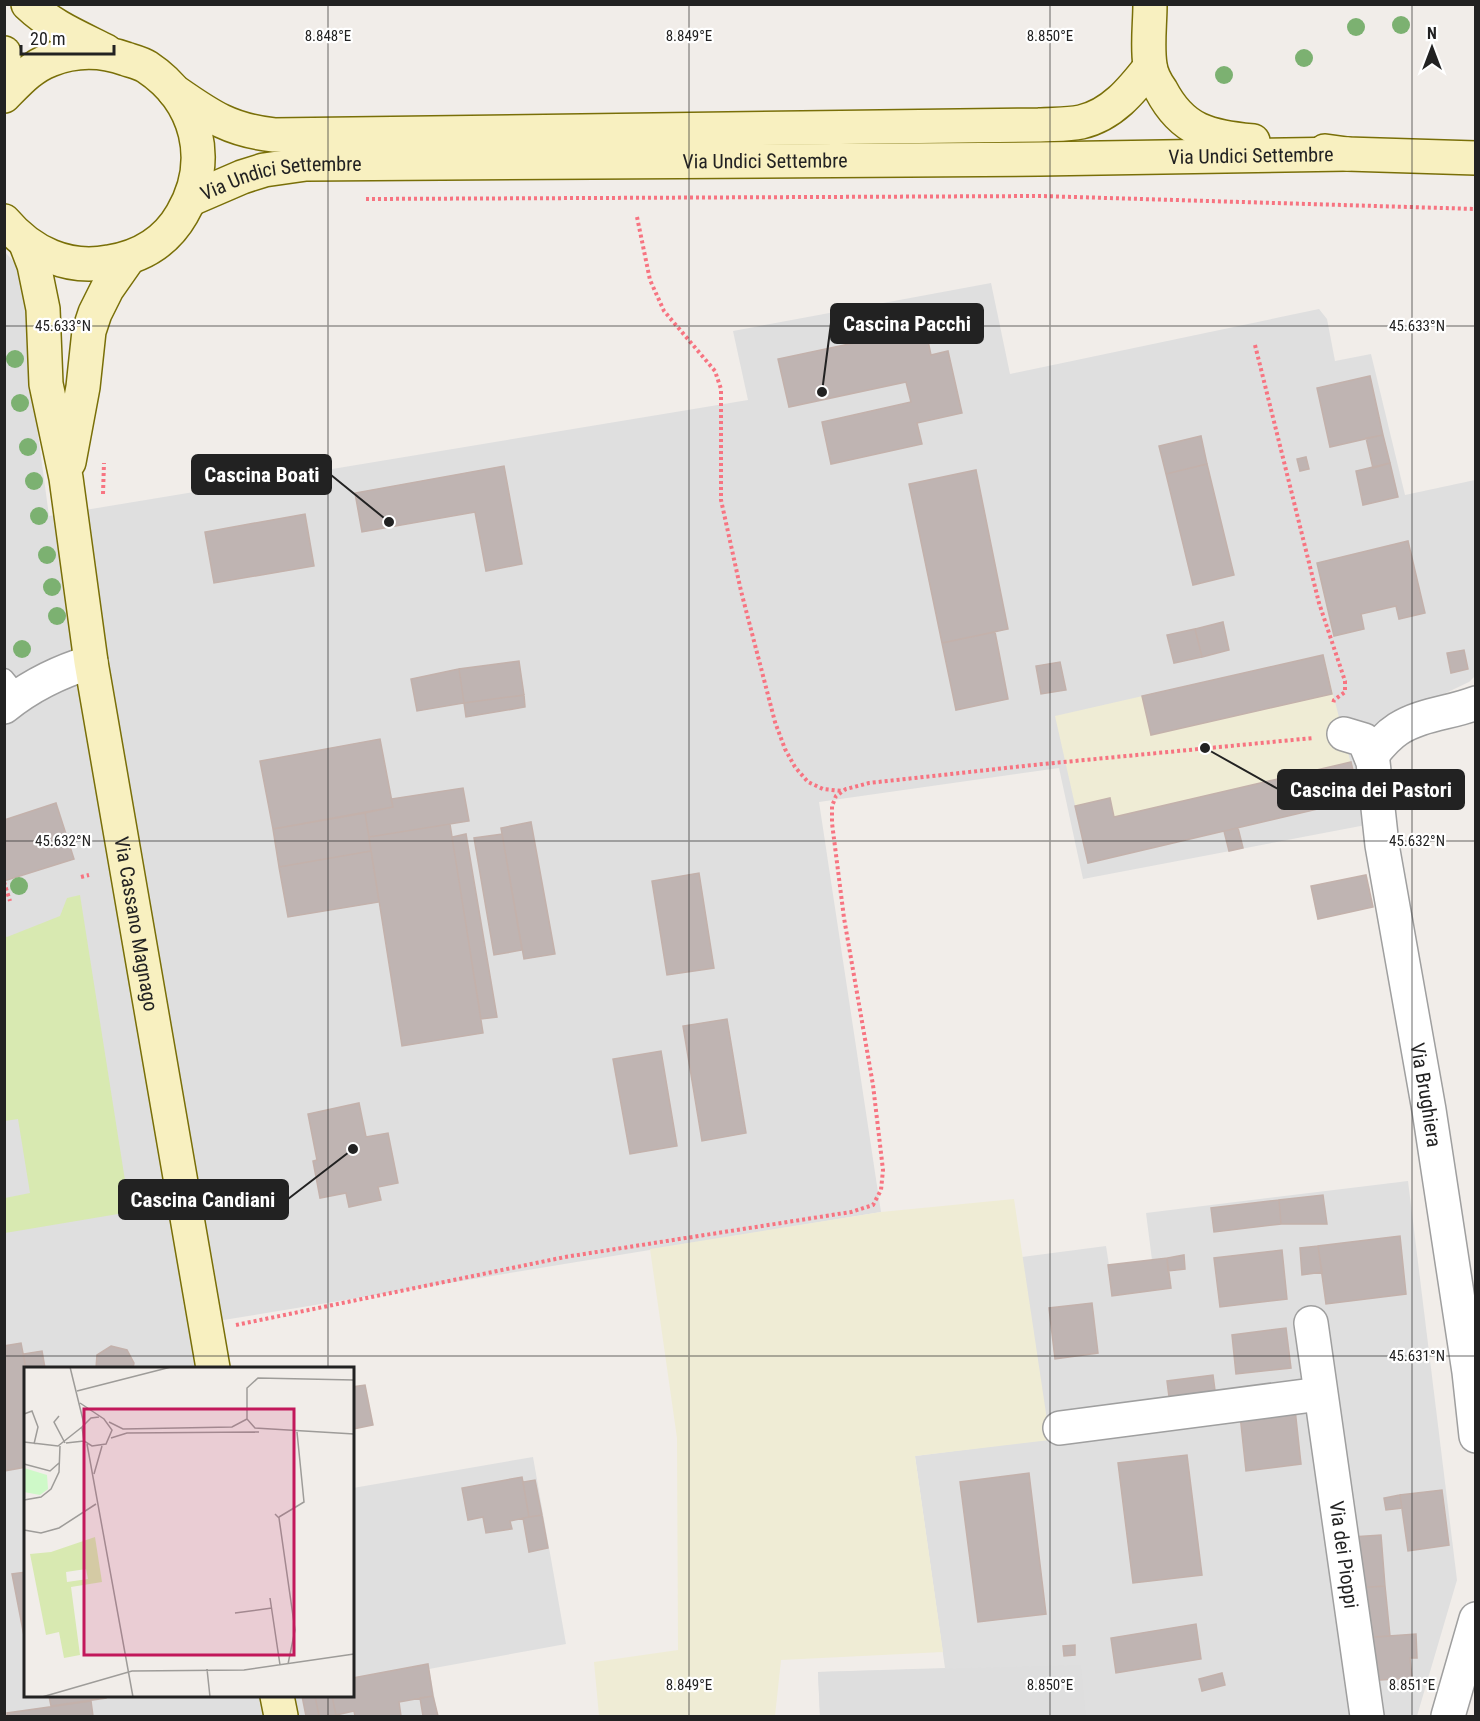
<svg xmlns="http://www.w3.org/2000/svg" width="1480" height="1721" font-family="'Roboto Condensed',sans-serif">
	<style>
		.residential { fill: #dfdfdf }
		.farmland { fill: #efecd5 }
		.grass { fill: #d8e9b1 }
		.parking { fill: #dedede }
		.building { fill: #bfb4b2; stroke: #c3b1ab; stroke-width: 1.5 }
		.lines { fill: none; stroke-linecap: round; stroke-linejoin: round }
		.lane-casing { stroke: #9f9f9f; stroke-width: 21 }
		.street-casing { stroke: #9f9f9f; stroke-width: 36 }
		.secondary-casing { stroke: #796f08; stroke-width: 36 }
		.path { stroke: #f77481; stroke-width: 4; stroke-dasharray: 3 3; stroke-linecap: butt }
		.lane { stroke: #fff; stroke-width: 18 }
		.street { stroke: #fff; stroke-width: 33 }
		.secondary { stroke: #f8f0c0; stroke-width: 33 }
		.tree { fill: #7cb171 }
		.ticks { fill: none; stroke: #222; stroke-width: 1.5; stroke-opacity: 0.45 }
		.labels { text-anchor: middle; dominant-baseline: central; stroke-width: 4.5; stroke-linejoin: round; paint-order: stroke }
		.street-label { font-size: 20px; fill: #222; stroke: #fff }
		.inset-road { fill: none; stroke: #9e9c99; stroke-width: 1.5 }
		.view { fill: #c2185b; fill-opacity: 0.15; stroke: #c2185b; stroke-width: 3 }
		.inset-edge { fill: none; stroke: #222; stroke-width: 3 }
		.ticks-label { font-size: 15px; text-anchor: middle; fill: #222; stroke: #fff; stroke-width: 4.5; stroke-linejoin: round; paint-order: stroke }
		.leader { fill: none; stroke: #222; stroke-width: 2 }
		.callout-dot { fill: #222; stroke: #fff; stroke-width: 2 }
		.callout { fill: #222; stroke: #222; stroke-width: 2 }
		.callout-label { font-size: 21px; text-anchor: middle; font-weight: bold; fill: #fff }
	</style>
	<rect width="100%" height="100%" fill="#f1ede9"/>
	<!-- residential -->
	<path class="residential" d="M4,251L14,262L27,301L32,390L49,516L748,400L733,331L991,283L1010,374L1319,309L1327,319L1335,361L1371,354L1405,495L1475,480V676L1469,682L1370,729L1371,824L1083,879L1059,768L819,802L881,1212L205,1323L213,1368H26V1696H352L353,1488L533,1457L566,1644L429,1669L438,1716H5Z
		M1408,1181L1457,1580L1417,1716H820L818,1672L945,1668L915,1456L1049,1439L1022,1257L1106,1246L1109,1265L1152,1260L1146,1213Z"/>
	<!-- farmland -->
	<path class="farmland" d="M1323,655L1360,799L1088,863L1055,716Z
		M1014,1199L1050,1440L915,1456L943,1652L781,1660L775,1716H599L594,1662L678,1650L677,1438L650,1249L881,1212Z"/>
	<!-- grass -->
	<path class="grass" d="M80,895L130,1212L5,1233V1198L30,1193L18,1119L5,1121V936L7,937L60,916L67,898Z"/>
	<!-- parking -->
	<path class="parking" d="M1081,1665L1086,1716H820L818,1672Z"/>
	<!-- building -->
	<path class="building" d="M921,309L931,355L948,351L962,413L917,423L922,444L831,464L822,422L911,402L906,382L789,407L778,359L868,340L863,321Z
		M1370,376L1383,435L1330,447L1317,388Z
		M1383,435L1390,463L1373,468L1366,438Z
		M1201,436L1207,464L1166,474L1159,446Z
		M1306,457L1309,469L1300,471L1297,459Z
		M1390,463L1398,497L1363,505L1356,471Z
		M1207,464L1234,575L1193,585L1166,474Z
		M504,466L522,564L486,571L475,512L362,532L355,493Z
		M976,470L1008,629L942,643L909,484Z
		M305,514L314,566L214,583L205,532Z
		M1408,541L1425,613L1399,619L1396,606L1361,614L1364,629L1334,636L1317,563Z
		M1223,622L1229,650L1202,657L1195,629Z
		M1195,629L1202,657L1174,663L1167,635Z
		M995,632L1008,699L956,710L942,643Z
		M1464,650L1468,669L1451,673L1447,653Z
		M1323,655L1332,694L1151,735L1142,696Z
		M519,661L524,695L464,703L459,669Z
		M1060,662L1066,690L1041,694L1036,666Z
		M459,669L464,703L417,711L411,679Z
		M524,695L525,707L466,717L464,703Z
		M380,739L393,807L273,829L260,761Z
		M1351,762L1360,799L1088,863L1075,806L1110,798L1114,817Z
		M463,788L469,821L369,837L365,813L393,807L391,799Z
		M56,803L74,859L4,881V820Z
		M365,813L371,851L279,867L273,829Z
		M531,822L555,954L524,959L501,828Z
		M450,824L483,1033L402,1046L369,837Z
		M1238,828L1243,848L1229,851L1224,831Z
		M466,834L497,1017L481,1019L452,837Z
		M502,834L522,950L494,955L474,838Z
		M371,851L379,902L288,917L279,867Z
		M699,873L714,968L667,975L652,881Z
		M1366,875L1373,907L1318,919L1311,886Z
		M727,1019L746,1133L702,1141L683,1026Z
		M661,1051L677,1146L630,1154L613,1059Z
		M359,1103L366,1137L388,1133L398,1183L378,1187L381,1200L349,1207L346,1193L320,1198L313,1161L317,1160L308,1114Z
		M1323,1195L1327,1224H1281L1279,1200Z
		M1279,1200L1281,1224L1214,1232L1211,1208Z
		M1400,1236L1406,1294L1326,1304L1318,1246Z
		M1318,1246L1322,1272L1302,1275L1300,1248Z
		M1282,1250L1287,1299L1220,1307L1214,1258Z
		M1184,1255L1185,1269L1168,1271L1167,1258Z
		M1167,1258L1171,1288L1112,1296L1108,1265Z
		M1092,1303L1098,1353L1055,1359L1049,1308Z
		M1286,1328L1291,1368L1236,1374L1232,1335Z
		M21,1343L26,1369V1467L4,1471V1346Z
		M111,1346L127,1350L134,1363L133,1368H96L97,1355Z
		M42,1351L45,1368L26,1369L23,1354Z
		M1213,1375L1216,1398L1170,1405L1167,1381Z
		M365,1385L373,1425L353,1429L352,1387Z
		M1295,1409L1301,1464L1246,1471L1240,1415Z
		M1187,1455L1202,1575L1133,1583L1118,1463Z
		M1029,1473L1046,1614L978,1622L960,1482Z
		M522,1477L529,1517L510,1521L512,1529L486,1533L483,1517L468,1520L462,1488Z
		M535,1480L542,1515L529,1517L523,1482Z
		M1442,1490L1449,1545L1408,1551L1400,1495Z
		M1400,1495L1402,1508L1386,1510L1384,1498Z
		M542,1515L548,1548L529,1552L523,1518Z
		M1381,1535L1385,1586L1356,1588L1352,1537Z
		M26,1572V1646L12,1574Z
		M1385,1586L1390,1636L1361,1638L1356,1588Z
		M1196,1624L1201,1659L1116,1673L1111,1638Z
		M1416,1634L1417,1658H1410L1412,1678L1364,1681L1361,1638Z
		M1075,1645V1655L1064,1656L1063,1646Z
		M428,1664L433,1696L399,1702L401,1716H355L354,1711L336,1715L332,1696H352V1678Z
		M1222,1673L1225,1685L1202,1691L1199,1679Z
		M49,1696H106V1698L51,1706Z
		M302,1696H315L319,1716H306Z
		M315,1696H332L336,1715L319,1716Z
		M433,1696L438,1716H423L420,1698Z
		M91,1701L93,1716H7V1713Z"/>
	<g class="lines">
		<!-- lane casing -->
		<g class="lane-casing">
			<path id="lane" d="M4,678L18,695"/>
		</g>
		<!-- street casing -->
		<g class="street-casing">
			<g id="street">
				<path d="M4,707C31,685 58,672 91,662"/>
				<path id="s1" d="M1344,734L1364,740L1373,762L1382,845L1429,1110L1469,1372L1476,1436"/>
				<path d="M1371,756C1379,746 1387,736 1398,729C1421,714 1451,713 1476,703"/>
				<path id="s2" d="M1311,1323L1367,1716"/>
				<path d="M1060,1428L1320,1394"/>
				<path d="M1448,1716L1476,1619"/>
			</g>
		</g>
		<!-- secondary casing -->
		<g class="secondary-casing">
			<g id="secondary">
				<path d="M28,4C51,26 78,37 106,51"/>
				<path d="M1150,4C1150,24 1147,46 1150,65C1151,73 1156,83 1161,90C1183,132 1209,136 1253,141"/>
				<path d="M4,53V81"/>
				<path d="M174,91C210,116 229,130 274,135L1039,125C1053,124 1067,125 1081,122C1112,115 1132,90 1150,67"/>
				<path d="M4,96C18,82 31,67 50,60C75,50 101,50 126,59C132,61 141,63 147,67C198,101 213,161 182,214C166,242 140,257 109,262C68,270 31,253 4,221"/>
				<path d="M1325,151L1347,154L1476,158"/>
				<path id="s3" d="M191,199L242,177L264,170L306,164L1039,159L1347,154"/>
				<path id="s4" d="M26,244L34,265L43,309L46,384L66,478L91,662L213,1368"/>
				<path d="M69,462L83,387L89,331L95,313L107,289L128,259"/>
				<path d="M277,1696L281,1716"/>
			</g>
		</g>
		<!-- path -->
		<path class="path" d="M366,199L1041,196L1476,209
			M637,217L650,280L664,311L715,371L721,389V500L741,591L775,722L785,749L795,767L808,782L823,789L842,791
			M1255,345L1319,603L1345,681V692L1334,700L1333,704
			M103,494L104,463
			M81,877L89,875
			M4,882L10,901
			M236,1325L565,1257L851,1212L873,1205L881,1190L883,1170L873,1085L844,918L832,823V806L836,796L846,789L869,783L1033,765L1313,738"/>
		<!-- lane -->
		<use href="#lane" class="lane"/>
		<!-- street -->
		<use href="#street" class="street"/>
		<!-- secondary -->
		<use href="#secondary" class="secondary"/>
	</g>
	<!-- trees -->
	<g class="tree">
		<circle cx="1401" cy="25" r="9"/>
		<circle cx="1356" cy="27" r="9"/>
		<circle cx="1304" cy="58" r="9"/>
		<circle cx="1224" cy="75" r="9"/>
		<circle cx="15" cy="359" r="9"/>
		<circle cx="20" cy="403" r="9"/>
		<circle cx="28" cy="447" r="9"/>
		<circle cx="34" cy="481" r="9"/>
		<circle cx="39" cy="516" r="9"/>
		<circle cx="47" cy="555" r="9"/>
		<circle cx="52" cy="587" r="9"/>
		<circle cx="57" cy="616" r="9"/>
		<circle cx="22" cy="649" r="9"/>
		<circle cx="19" cy="886" r="9"/>
	</g>
	<!-- ticks -->
	<path class="ticks" d="M328,4V1368M689,4V1716M1050,4V1716M1412,4V1716M4,326H1476M4,841H1476M4,1356H1476M328,1696V1716"/>
	<g class="labels">
		<!-- street labels -->
		<g class="street-label">
			<text stroke="none"><textPath href="#s3" startOffset="1066">Via Undici Settembre</textPath></text>
			<text stroke="none"><textPath href="#s3" startOffset="580">Via Undici Settembre</textPath></text>
			<text stroke="none"><textPath href="#s3" startOffset="94">Via Undici Settembre</textPath></text>
			<text stroke="none"><textPath href="#s4" startOffset="690">Via Cassano Magnago</textPath></text>
			<text stroke="none"><textPath href="#s1" startOffset="382">Via Brughiera</textPath></text>
			<text stroke="none"><textPath href="#s2" startOffset="234">Via dei Pioppi</textPath></text>
		</g>
	</g>
	<!-- overview -->
	<g transform="translate(24 1367)">
		<rect width="330" height="330" fill="#f1ede9"/>
		<path d="M71,170L78,215L47,220L56,288L40,291L35,265L22,268L6,187L27,185ZM62,202L64,212L43,215L42,205Z" fill="#d8e9b1" fill-rule="evenodd"/>
		<path d="M0,101L23,108L24,122L16,128L0,125Z" fill="#cef9c8"/>
		<path class="inset-road" d="M46,0L60,57M330,13L234,11L223,21V52L231,61L330,67M53,24L147,0M56,36L80,52L88,63L82,77L68,79L60,74L58,60L67,51L75,50M0,47L8,44L14,60L10,77M35,49L30,55L41,76M85,55L99,62L208,60L223,52M87,71L103,66L235,65M0,75L34,79L58,60M42,76L60,74M63,77L109,330M0,97L26,104L35,96M70,107L78,79M0,133L17,130L27,122L35,105L36,79M251,147L255,151L271,263L264,297M255,150L280,135L273,65M0,163L17,166L35,161L72,137M246,231L256,298M211,246L248,241M183,302L186,330M18,330L108,304L220,303L330,287"/>
		<path class="view" d="M60,42H270V288H60Z"/>
		<rect width="330" height="330" class="inset-edge"/>
	</g>
	<g class="ticks-label">
		<text x="328" y="41">8.848°E</text>
		<text x="689" y="41">8.849°E</text>
		<text x="1050" y="41">8.850°E</text>
		<text x="63" y="331">45.633°N</text>
		<text x="1417" y="331">45.633°N</text>
		<text x="63" y="846">45.632°N</text>
		<text x="1417" y="846">45.632°N</text>
		<text x="1417" y="1361">45.631°N</text>
		<text x="689" y="1690">8.849°E</text>
		<text x="1050" y="1690">8.850°E</text>
		<text x="1412" y="1690">8.851°E</text>
	</g>
	<!-- callouts -->
	<path class="leader" d="M822 392L831 323M389 522L331 475M1205 748L1278 789M353 1149L288 1199"/>
	<g class="callout-dot">
		<circle cx="822" cy="392" r="6"/>
		<circle cx="389" cy="522" r="6"/>
		<circle cx="1205" cy="748" r="6"/>
		<circle cx="353" cy="1149" r="6"/>
	</g>
	<g class="callout">
		<rect x="831" y="304" width="152" height="39" rx="6"/>
		<rect x="192" y="455" width="139" height="39" rx="6"/>
		<rect x="1278" y="770" width="186" height="39" rx="6"/>
		<rect x="119" y="1180" width="169" height="39" rx="6"/>
	</g>
	<g class="callout-label">
		<text x="907" y="331">Cascina Pacchi</text>
		<text x="262" y="482">Cascina Boati</text>
		<text x="1371" y="797">Cascina dei Pastori</text>
		<text x="203" y="1207">Cascina Candiani</text>
	</g>
	<!-- border -->
	<rect width="1480" height="1721" fill="none" stroke="#222222" stroke-width="12"/>
	<!-- north arrow -->
	<g transform="translate(1432 48)" stroke="#ffffff" stroke-width="4.5" paint-order="stroke">
	<path d="M0-4.5L10 22L0 15L-10 22Z" fill="#222222"/>
	<text y="-9" font-size="16" font-weight="bold" text-anchor="middle" fill="#222222">N</text>
	</g>
	<!-- scale -->
	<path d="M21 45v9h93v-9" fill="none" stroke="#222222" stroke-width="3"/>
	<text x="30" y="45" font-size="18" fill="#222222" stroke="#ffffff" stroke-width="4.5" paint-order="stroke">20 m</text>
</svg>
